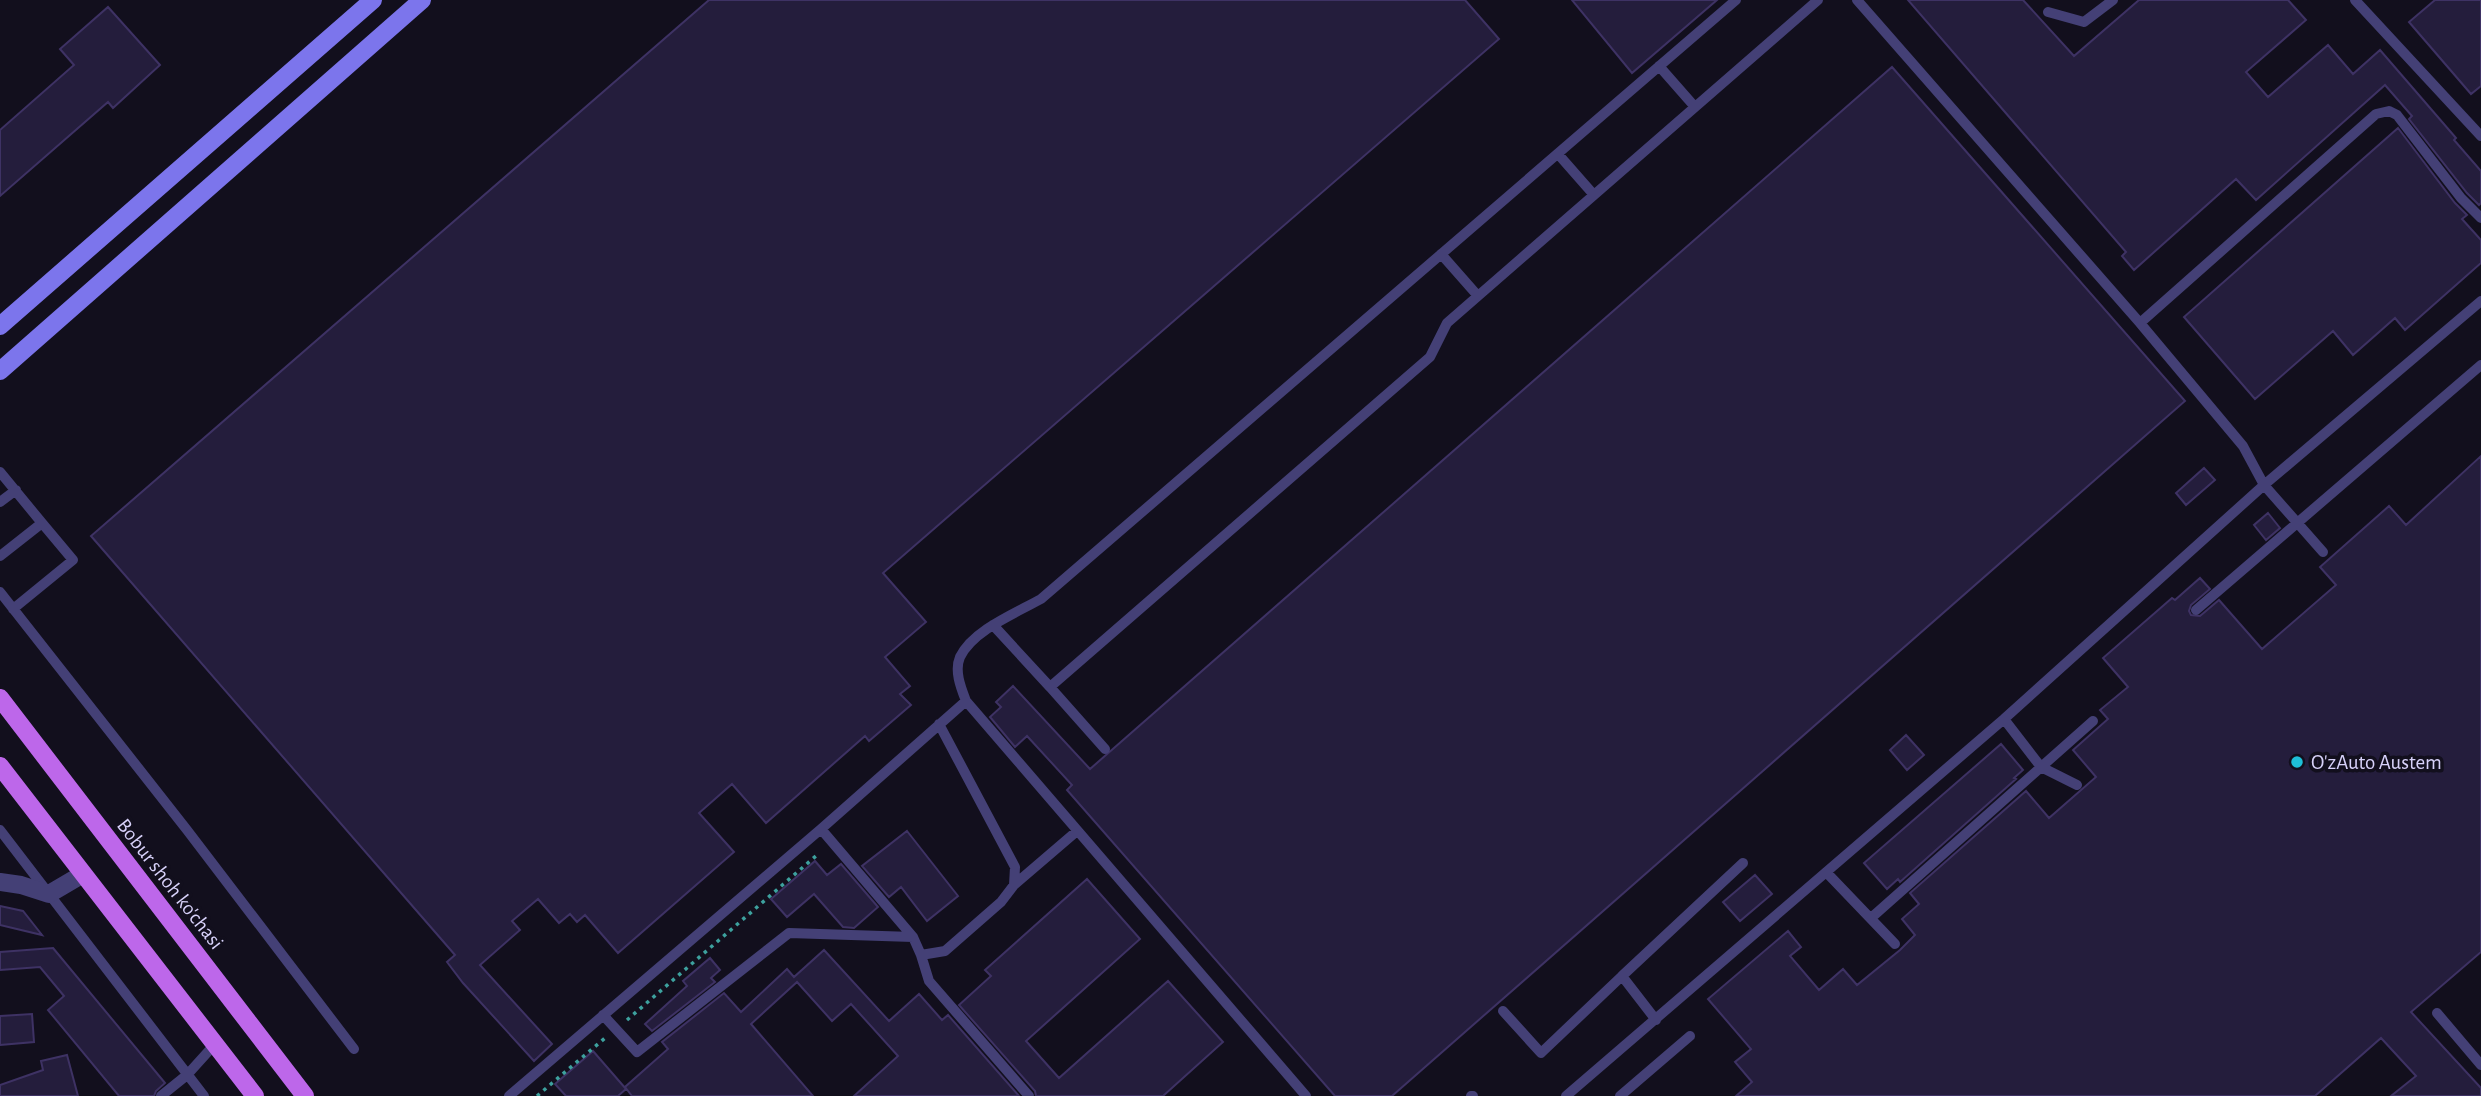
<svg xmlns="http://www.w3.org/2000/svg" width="2481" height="1096" font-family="'Alegreya Sans',sans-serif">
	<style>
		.building { fill: #241d3c; stroke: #3e3264; stroke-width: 2 }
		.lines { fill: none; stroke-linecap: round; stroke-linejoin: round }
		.path { stroke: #3da19e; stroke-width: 3.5; stroke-dasharray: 3.5 5; stroke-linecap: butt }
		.lane { stroke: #444076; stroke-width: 10 }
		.street { stroke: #444076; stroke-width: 18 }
		.secondary { stroke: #7c75ec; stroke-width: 18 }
		.primary { stroke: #bd67ea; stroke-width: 18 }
		.poi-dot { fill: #1ebfd8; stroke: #120f1d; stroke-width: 2.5 }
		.labels { text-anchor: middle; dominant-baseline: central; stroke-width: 7; stroke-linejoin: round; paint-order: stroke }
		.poi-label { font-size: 21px; fill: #d7d1f9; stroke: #120f1d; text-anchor: start }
		.street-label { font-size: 21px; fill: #d7d1f9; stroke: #120f1d }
	</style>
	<rect width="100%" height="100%" fill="#120f1d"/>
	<!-- building -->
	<path class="building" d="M709,0H1465L1499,39L883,573L926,622L885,657L910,686L900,694L911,705L869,741L865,736L766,823L732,784L699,813L734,852L618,953L585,915L577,922L570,914L559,923L538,899L512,921L520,930L480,965L552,1044L534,1061L463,983L447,962L455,955L91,536Z
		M1572,0H1717L1632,73Z
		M1908,0H2023L2074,56L2139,0H2288L2306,20L2246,72L2268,97L2328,45L2353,74L2380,50L2456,138L2454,140L2481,171V203L2479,205L2467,193L2409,119L2412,116L2385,85L2256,200L2236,179L2134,270L2122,256L2126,252Z
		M2435,0H2481V86L2471,94L2409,22Z
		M108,7L160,65L113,108L108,102L0,196V130L74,65L60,49Z
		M1892,67L2185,401L1392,1096H1335L1067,790L1072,785L1027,736L1015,747L990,717L1001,707L996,702L1013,686L1090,769Z
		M2398,128L2455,203L2467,215L2462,219L2481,240V263L2405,330L2395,318L2353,355L2333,331L2255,399L2184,317Z
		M2481,456V952L2411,1012L2481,1088V1096H2391L2416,1076L2381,1038L2315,1096H1736L1752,1082L1735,1062L1751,1049L1708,999L1788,931L1801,947L1790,956L1819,990L1843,969L1857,985L1900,950L1915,935L1902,919L1919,904L1910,893L2026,791L2049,818L2096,777L2073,750L2108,719L2100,710L2128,687L2103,658L2172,598L2175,600L2200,578L2210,589L2191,605L2189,611L2191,615L2200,616L2219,600L2262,649L2336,585L2320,567L2389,506L2406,525Z
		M2204,468L2215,480L2186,505L2176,493Z
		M2268,513L2280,528L2266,540L2254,525Z
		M1906,735L1924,755L1907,770L1890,750Z
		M2001,744L2023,770L2014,778L2016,779L1900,882L1898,879L1887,889L1864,863Z
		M907,831L958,896L927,921L901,887L889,897L862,866Z
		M815,861L827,875L841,864L878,907L854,928L843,927L814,894L787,917L771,899Z
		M1755,875L1772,894L1740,921L1723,902Z
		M1087,879L1140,939L1026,1041L1059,1078L1168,981L1223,1042L1163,1096H1036L1035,1091L959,1005L991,976L985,970Z
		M0,906L23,911L42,935L0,925Z
		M53,948L165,1083L156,1091L154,1096H119L48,1010L64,996L40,967L0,970V952Z
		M824,950L889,1021L919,994L942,1020L948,1015L1019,1096H854L898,1056L851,1004L832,1021L797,982L751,1024L813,1096H632L625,1087L668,1049L662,1042L724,993L741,1012L787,969L794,977Z
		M710,958L720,970L711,978L715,982L652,1031L645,1024L687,986L683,981Z
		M32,1014L34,1042L0,1045V1016Z
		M593,1051L626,1089L618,1096H566L555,1084Z
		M67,1055L78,1096H0V1085L43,1070L41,1061Z"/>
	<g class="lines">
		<!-- path -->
		<path class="path" d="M627,1020L817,855
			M537,1096L605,1038"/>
		<!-- lane -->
		<path class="lane" d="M1857,0L2140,323L2243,446L2264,485L2323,552
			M2355,0L2481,136
			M2048,12L2084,22L2113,0
			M1659,66L1695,107
			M1558,154L1594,195
			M1441,254L1478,296
			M2140,323L2376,114L2389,111L2397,115L2461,198L2481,218
			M0,472L42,523L0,556
			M0,502L16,490
			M0,592L187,830L354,1049
			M13,609L73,560L42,523
			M2196,610L2481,365
			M993,625L1050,687L1430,357L1447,323L1818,0
			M1050,687L1105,749
			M2004,719L2041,767L2077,785
			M821,829L913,937L921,955L945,951L1001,902L1014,885L1015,867L939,724
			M0,830L204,1096
			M1827,873L1895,944
			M1014,885L1077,831
			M1871,918L2093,721
			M921,955L929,981L1029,1096
			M1622,976L1743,863
			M1503,1011L1541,1053L1622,976L1656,1020
			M2437,1013L2481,1065
			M603,1015L637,1052L789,933L913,937
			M161,1096L187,1075L215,1044
			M509,1096L821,829L966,701
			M1306,1096L966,701C961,688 954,671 960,657C973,630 1016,613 1041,599L1736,0
			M1471,1096H1473
			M1566,1096L2004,719L2264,485L2481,301
			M1620,1096L1690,1036"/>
		<!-- street -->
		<path class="street" d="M0,882L21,885L49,894L83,874"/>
		<!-- secondary -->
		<path class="secondary" d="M0,326L373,0
			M0,371L422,0"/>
		<!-- primary -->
		<path class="primary" d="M0,698L305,1096
			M0,766L255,1096"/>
	</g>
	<!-- markers -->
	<circle class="poi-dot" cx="2297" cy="762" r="7"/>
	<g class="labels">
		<!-- poi labels -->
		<g class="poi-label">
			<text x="2311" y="762">O'zAuto Austem</text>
		</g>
		<!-- street labels -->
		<g class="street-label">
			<text transform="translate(170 884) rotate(52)">Bobur shoh ko'chasi</text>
		</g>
	</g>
</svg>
